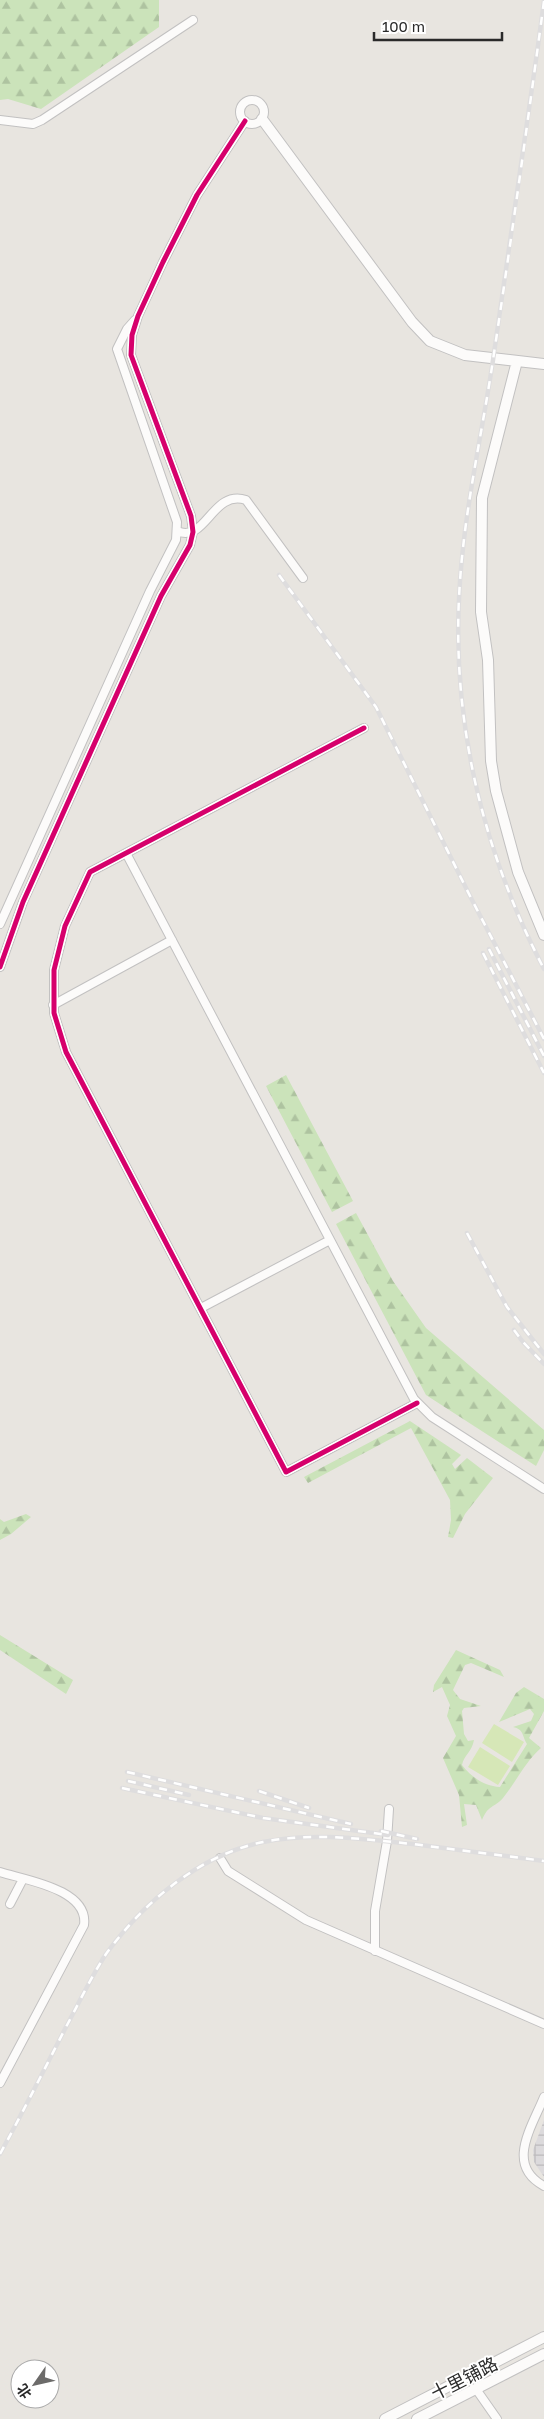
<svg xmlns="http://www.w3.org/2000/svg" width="544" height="2419" font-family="'Golos Text','Noto Sans SC',sans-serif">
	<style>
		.industrial { fill: url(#industrial-grid) }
		.forest { fill: url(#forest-firs) }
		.pitch { fill: #d6e7b7 }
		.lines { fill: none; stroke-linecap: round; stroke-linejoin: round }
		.street-casing { stroke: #c2c1c1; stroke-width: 10 }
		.secondary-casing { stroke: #c2c1c1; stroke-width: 12 }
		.street { stroke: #fcfbfa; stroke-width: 8 }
		.secondary { stroke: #fcfbfa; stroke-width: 10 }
		.rail-casing { stroke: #deddde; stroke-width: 4.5 }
		.rail { stroke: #fff; stroke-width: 2.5; stroke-dasharray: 8; stroke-linecap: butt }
		.cycleway-casing { stroke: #fff; stroke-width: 8 }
		.cycleway { stroke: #d6006c; stroke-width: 5 }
		.labels { text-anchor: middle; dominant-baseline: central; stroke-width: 4; stroke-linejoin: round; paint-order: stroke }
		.street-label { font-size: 18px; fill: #2a2a2a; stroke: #fff }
	</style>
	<defs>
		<pattern id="industrial-grid" width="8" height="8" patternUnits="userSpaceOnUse" patternTransform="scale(1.25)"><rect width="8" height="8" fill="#dcdadc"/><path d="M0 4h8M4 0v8" fill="none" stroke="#bdbbbd"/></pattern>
		<pattern id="forest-firs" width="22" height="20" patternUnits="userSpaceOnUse" patternTransform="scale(1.25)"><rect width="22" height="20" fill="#cbe3ba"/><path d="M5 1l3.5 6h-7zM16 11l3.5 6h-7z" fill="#aec3a0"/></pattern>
	</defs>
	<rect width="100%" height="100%" fill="#e8e5e0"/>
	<!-- industrial -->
	<path class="industrial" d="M544,2120V2177L534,2162L533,2150Z"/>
	<!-- forest -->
	<path class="forest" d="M0,0H159V27L41,109L8,99L0,100Z
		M286,1075L353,1201L332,1212L266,1086Z
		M356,1213L393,1281L426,1328L544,1430V1450L536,1466L426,1395L336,1224Z
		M410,1421L461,1455L452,1464L455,1469L467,1458L493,1478L465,1514L453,1538L448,1537L451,1520L450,1500L411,1428L308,1483L304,1477Z
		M26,1514L31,1517L11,1534L0,1540V1519L4,1522Z
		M0,1635L73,1680L66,1694L0,1650Z
		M456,1650L500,1670L504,1677L471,1663L465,1665L453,1690L460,1699L481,1706L464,1708L462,1711L464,1734L468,1741L474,1740C472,1752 464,1755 462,1765C471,1777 484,1786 500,1787L527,1744C522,1736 524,1729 513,1727L531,1721L534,1714L530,1709L499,1722L516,1693L524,1687L544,1699V1711L529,1738L541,1748C525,1762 516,1782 503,1798C493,1809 489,1804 482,1820L476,1805L464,1804L467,1825L462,1827L459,1795L443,1758L456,1736L447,1716L450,1705L442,1687L433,1692L434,1685Z"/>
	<!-- pitch -->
	<path class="pitch" d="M494,1724L524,1742L512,1762L482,1743Z
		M480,1747L510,1766L498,1785L468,1767Z"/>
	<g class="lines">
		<!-- street casing -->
		<g class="street-casing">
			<path id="street" d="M240 112a12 12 0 1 1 24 0a12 12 0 1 1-24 0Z
				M0,120L33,124L42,120L193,20
				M177,531C206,544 212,489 246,500L303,578
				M364,728L90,872L65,926L54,970V1013L66,1052L286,1472L417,1403
				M126,853L414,1399L432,1417L544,1489
				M0,924L150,591L176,540L177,522L117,349L127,329L135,320
				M0,967L23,902L161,596L190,545L193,532L191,516L131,355L132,335L138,316L163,262L197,195L245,121
				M53,1005L172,940
				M201,1308L330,1240
				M220,1858L228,1871L306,1920L544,2024
				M0,1872C25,1880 89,1889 84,1925L0,2083
				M10,1904L23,1879
				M375,1951V1911L387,1841L389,1809
				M544,2097C532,2127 505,2165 544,2186
				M476,2389L497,2419"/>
		</g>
		<!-- secondary casing -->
		<g class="secondary-casing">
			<path id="secondary" d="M262,119L412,322L430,341L465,355L544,364
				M517,361L482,498L481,612L488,660L491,761L496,791L518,872L544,935
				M385,2419L544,2337
				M417,2419L544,2354"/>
		</g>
		<!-- street -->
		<use href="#street" class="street"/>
		<!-- secondary -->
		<use href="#secondary" class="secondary"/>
		<!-- rail casing -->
		<g class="rail-casing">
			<path id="rail" d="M544,1C528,121 511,241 493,360C482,434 465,507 460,581C450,717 482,850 544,969
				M279,575L376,707L471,898L544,1039
				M489,949L544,1056
				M483,953L544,1073
				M467,1233L507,1307L544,1354
				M514,1330L523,1342L544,1364
				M127,1772L351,1824
				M128,1781L189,1795
				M122,1788L263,1818L388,1835
				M259,1791L309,1808
				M381,1831L417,1839
				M0,2154C23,2112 44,2070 66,2027C79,2003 91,1977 106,1954C143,1903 199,1855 263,1842C312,1832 363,1839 413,1844C457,1850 500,1855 544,1861"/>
		</g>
		<!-- rail -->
		<use href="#rail" class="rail"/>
		<!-- cycleway casing -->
		<g class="cycleway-casing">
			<path id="cycleway" d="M364,728L90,872L65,926L54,970V1013L66,1052L286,1472L417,1403
				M0,967L23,902L161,596L190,545L193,532L191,516L131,355L132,335L138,316L163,262L197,195L245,121"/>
		</g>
		<!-- cycleway -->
		<use href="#cycleway" class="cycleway"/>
	</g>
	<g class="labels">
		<!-- street labels -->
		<g class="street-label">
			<text transform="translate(464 2378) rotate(-27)">十里铺路</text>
		</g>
	</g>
	<!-- north arrow -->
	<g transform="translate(35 2384) rotate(236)"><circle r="24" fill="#ffffff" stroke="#aaaaaa"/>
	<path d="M0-4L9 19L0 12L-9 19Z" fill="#6c6b6a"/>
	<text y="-8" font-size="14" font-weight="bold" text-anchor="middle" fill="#2a2a2a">北</text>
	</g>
	<!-- scale -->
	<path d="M374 32v8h128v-8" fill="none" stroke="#2a2a2a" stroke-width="2.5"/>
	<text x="382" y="32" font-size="15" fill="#2a2a2a" stroke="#ffffff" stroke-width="4" paint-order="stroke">100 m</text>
</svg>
